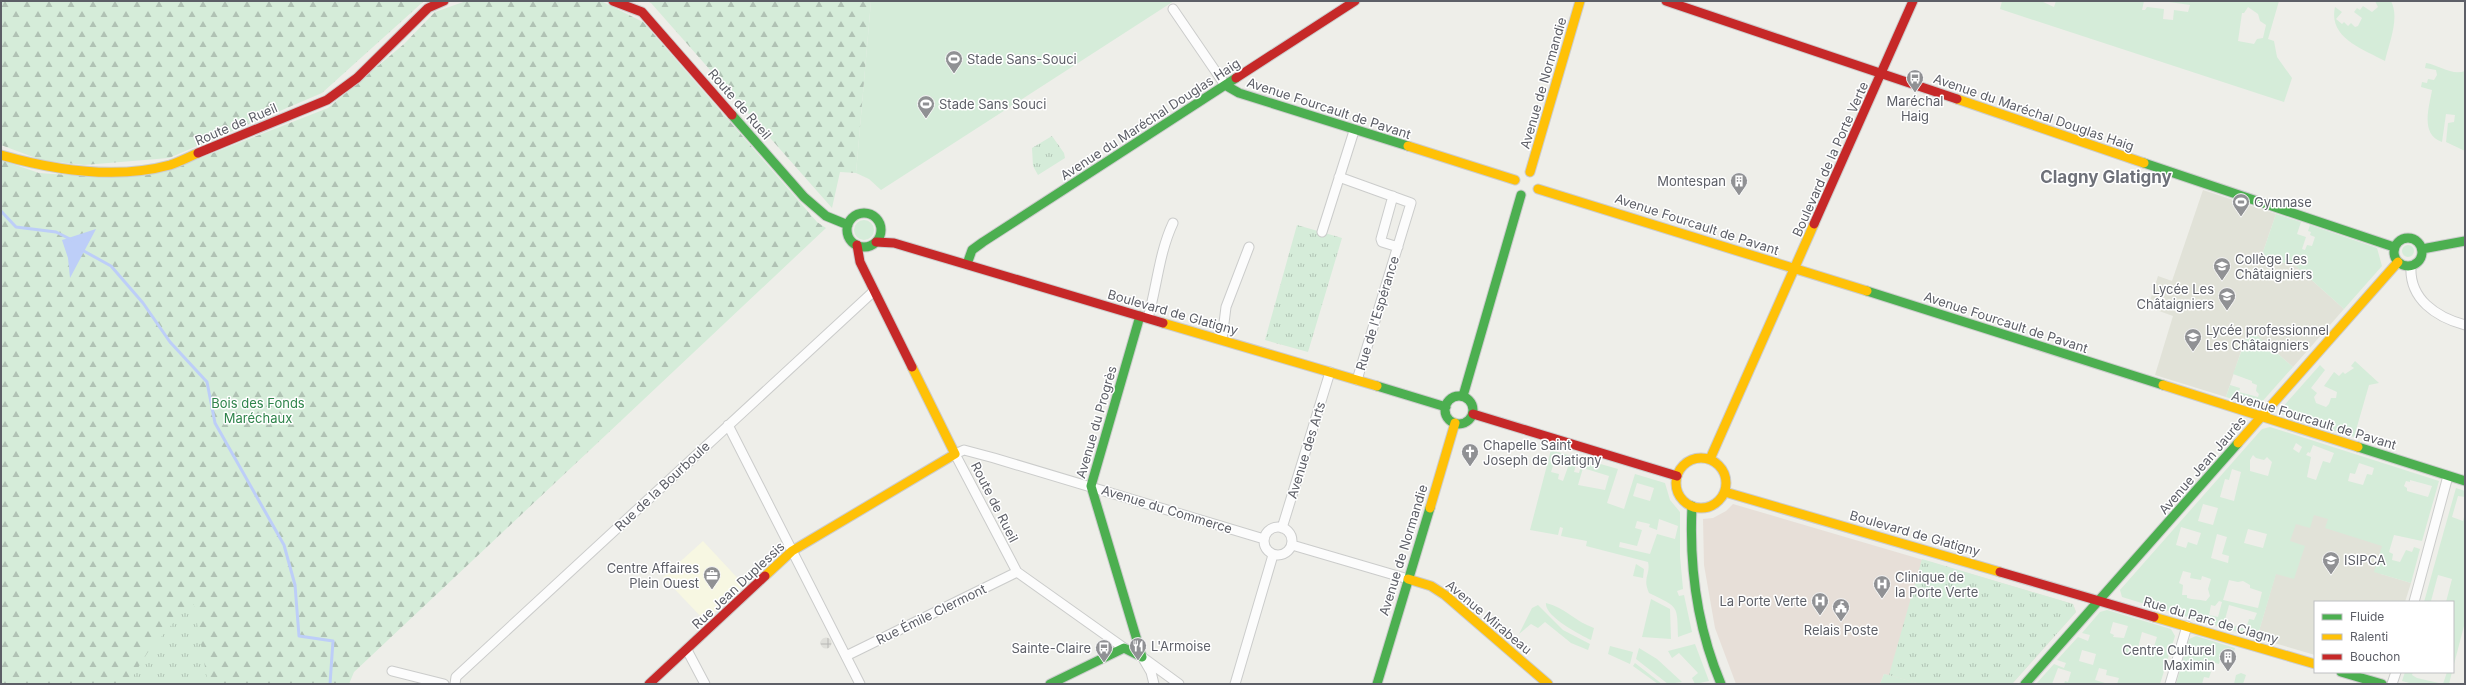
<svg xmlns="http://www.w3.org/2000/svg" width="2466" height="685" font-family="Inter,sans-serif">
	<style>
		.commercial { fill: #f7f7e2 }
		.industrial { fill: url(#industrial-grid) }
		.education { fill: #e1e2d8 }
		.medical { fill: #e7dfd8 }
		.green { fill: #d5ecd9; fill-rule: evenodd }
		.forest { fill: url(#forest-firs) }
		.park { fill: url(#park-tufts) }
		.water { fill: #bdcef8 }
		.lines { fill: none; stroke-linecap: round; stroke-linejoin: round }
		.stream { stroke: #bdcef8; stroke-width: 3 }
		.street-casing { stroke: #cbcccb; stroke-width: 11 }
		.fast-casing { stroke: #cccccd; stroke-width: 11 }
		.slow-casing { stroke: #cccccd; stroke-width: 11 }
		.jam-casing { stroke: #cccccd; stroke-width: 11 }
		.street { stroke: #fcfcfc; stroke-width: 9 }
		.fast { stroke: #4caf50; stroke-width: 9 }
		.slow { stroke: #ffc107; stroke-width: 9 }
		.jam { stroke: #c62828; stroke-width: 9 }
		.labels { text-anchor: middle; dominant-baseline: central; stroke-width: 3; stroke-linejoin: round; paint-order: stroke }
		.poi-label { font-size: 13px; fill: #5d5f67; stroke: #fff; text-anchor: start }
		.street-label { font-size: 13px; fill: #5d5f67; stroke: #fff }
		.park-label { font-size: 13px; fill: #2f844b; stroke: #fff }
		.district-label { font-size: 17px; font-weight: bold; fill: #6e7179; stroke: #fff }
	</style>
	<defs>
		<pattern id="industrial-grid" width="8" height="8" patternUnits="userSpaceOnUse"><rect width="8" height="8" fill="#dfdfda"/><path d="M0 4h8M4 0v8" fill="none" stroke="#b8b8b5"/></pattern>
		<pattern id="forest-firs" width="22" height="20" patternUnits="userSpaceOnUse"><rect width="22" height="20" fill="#d5ecd9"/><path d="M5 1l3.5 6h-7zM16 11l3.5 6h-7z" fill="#b0c2b4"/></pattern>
		<pattern id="park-tufts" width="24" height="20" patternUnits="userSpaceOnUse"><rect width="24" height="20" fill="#d5ecd9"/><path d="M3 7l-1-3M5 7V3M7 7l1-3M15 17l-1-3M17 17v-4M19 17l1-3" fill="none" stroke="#b0c2b4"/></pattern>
	</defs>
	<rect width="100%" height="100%" fill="#eeeee9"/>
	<!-- commercial -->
	<path class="commercial" d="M703,541L744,585L705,621L663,577Z"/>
	<!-- industrial -->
	<path class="industrial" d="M820.5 643a5.5 5.5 0 1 1 11 0a5.5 5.5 0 1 1-11 0Z"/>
	<!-- education -->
	<path class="education" d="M2203,190L2276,214L2263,252L2266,258L2296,266L2344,309L2293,367L2254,333H2247L2226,397L2155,375L2173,316L2148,307L2158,276L2172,281Z
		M2298,497L2395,524L2381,574L2411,583L2405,602H2315V655L2257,638Z"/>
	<!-- medical -->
	<path class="medical" d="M1733,504L2073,604L2076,612L2012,684H1921L1884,674L1880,684H1736L1715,628L1704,565L1703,519L1713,518L1726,511Z"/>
	<!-- green -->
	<path class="green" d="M871,1H1174L881,190L869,179L856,173Z
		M2002,1H2041L2054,7L2056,1H2144L2142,10H2145L2147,7L2164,9L2163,19L2173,20L2174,10L2188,12L2190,5L2162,1H2279L2268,39L2274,41L2277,57L2292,78L2284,102L2000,9ZM2248,7L2258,14L2260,21L2266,25L2263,38L2257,39L2254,44L2238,41L2242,13H2244Z
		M2375,1H2391C2400,18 2389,43 2385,61C2363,49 2328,38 2335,7L2342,12L2336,19L2342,24L2344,22L2348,26L2351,23L2355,27L2358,26L2362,18L2354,12L2357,8L2360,10L2363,6L2372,12L2378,7Z
		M2426,63C2439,65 2452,76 2465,71V151L2446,142L2448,123L2454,122L2455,115L2446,114L2442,142C2420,134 2429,108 2432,90L2421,87L2422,82L2427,83L2428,79L2434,80L2437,75L2436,70L2425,68Z
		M2276,214L2301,222L2297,234L2306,237L2302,249L2305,250L2307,245L2312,246L2315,237L2310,235L2311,232L2308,231L2310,225L2377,248L2382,266L2344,309L2296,266L2266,258L2263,252Z
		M854 230a10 10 0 1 1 20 0a10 10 0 1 1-20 0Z
		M2402 251a6 6 0 1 1 12 0a6 6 0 1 1-12 0Z
		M2248,333H2254L2293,367L2260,404L2253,406L2226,397L2230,385L2240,388L2239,392L2258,397L2259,394L2256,391L2257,385L2252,383V381L2233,374Z
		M2355,361L2379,383L2369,385L2354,437L2282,414L2281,409L2320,365L2325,370L2311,388L2317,393L2314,397L2316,403L2326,407L2329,404L2331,398H2336L2337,392L2324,386L2334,372L2339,376L2343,372L2345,374L2354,368L2351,366Z
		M2270,427L2439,481L2422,541L2394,535L2389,552L2393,554L2392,560L2400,562L2406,550L2412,552L2414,547L2420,549L2411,583L2374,572L2382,546L2325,528L2328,519L2314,515L2310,528L2296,524L2290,541L2305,546L2294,579L2276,574L2257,638L2122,597L2120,590L2262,429ZM2296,443L2302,447L2299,453L2293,449ZM2313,445L2334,453L2330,463L2323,461L2316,480L2307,477L2311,457L2306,455L2308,452L2310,453ZM2253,455L2256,458L2264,460L2267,457L2272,462L2268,476L2250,471V460ZM2359,463L2374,468L2372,475L2367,474L2363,485L2348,481L2350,473L2355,474ZM2232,469L2241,472L2234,501L2220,497L2225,479L2229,480ZM2410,480L2432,486L2428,497L2407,491V488L2404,486L2406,481L2410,482ZM2203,504L2218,508L2213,525L2198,521ZM2181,527L2201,533L2197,545L2188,542L2186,548L2176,545ZM2248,529L2267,534L2263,548L2244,543ZM2217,534L2227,537L2222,554L2229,556L2228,563L2211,558ZM2183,571L2191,573L2190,578L2201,580L2202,576L2211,579L2208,589L2210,596L2206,601C2198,599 2193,600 2187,598V595H2182L2183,585L2179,583ZM2229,580L2238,582L2243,581L2250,585V588L2262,592L2258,608L2223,600ZM2219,601L2222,602L2218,617L2209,615L2211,605L2215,606ZM2229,605L2257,613L2254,620L2249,619L2246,629L2224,623Z
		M1551,450L1578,458L1574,472L1579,473L1583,459L1618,469L1607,503L1624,509L1635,474L1665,483L1670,500L1680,512V556L1683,589L1677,591L1679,596L1684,595L1692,632L1678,637C1677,604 1679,608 1649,593C1642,577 1651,574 1648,562L1586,546L1587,541L1561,536L1563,528L1560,527L1558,535L1530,530ZM1555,460L1569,464L1563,481L1558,479L1559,474L1551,472ZM1583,468L1609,476L1605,490L1578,485ZM1637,483L1654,488L1650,501L1633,496ZM1659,519L1678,526L1675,539L1657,534L1650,554L1619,547L1620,542L1637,546L1642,530L1635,528L1637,521L1650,524L1649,527L1657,530Z
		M2456,488L2465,491V497L2458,496L2452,517L2463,521L2465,513V622L2453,668V602H2446L2452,579L2438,575L2431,601L2436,602H2424Z
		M1636,564L1644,569L1643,578L1633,576Z
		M1651,599L1670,609L1671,639L1642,637Z
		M1546,603C1564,607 1576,622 1594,628L1591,640C1580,635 1544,616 1546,603Z
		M1538,605L1563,630L1590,644L1588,650L1571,643L1545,622L1538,628L1531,624L1519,634L1532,608Z
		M2107,610L2171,629L2175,636L2160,684H2117L2119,678L2106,675L2107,670L2099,668L2095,680L2108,684H2064L2065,681L2068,682L2071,672L2058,668L2052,684H2036L2054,664L2064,668L2066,663L2057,660L2078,637L2088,641L2090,635L2082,633L2100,612ZM2113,622L2128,626L2124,638L2113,637L2114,635L2110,633ZM2142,632L2157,637L2151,656L2142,654L2143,649L2138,648ZM2082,650L2096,654L2093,665L2079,661Z
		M2196,636L2235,648L2231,663L2220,660L2219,664L2209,661L2206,671L2211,672L2209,678L2204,677L2202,684H2176L2189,639Z
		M1695,644L1709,681L1695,684L1692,678L1698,673L1679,653L1672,658L1668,651Z
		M1610,646L1633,652L1630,664L1608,654Z
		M1639,648L1657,659L1682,682L1668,684L1636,659Z
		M1635,663L1662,684H1658L1633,666Z
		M2405,672H2413L2412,675L2417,678L2443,684L2447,672H2452L2449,684H2413L2402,681Z
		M2241,673L2246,675L2243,684H2234L2236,675Z
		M1884,674L1889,675L1921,684H1880Z"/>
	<!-- forest -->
	<path class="forest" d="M1,1H424L322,93L169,158L84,165L41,160L1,145Z
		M466,1H601L643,22L817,222L826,228L354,672L349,684H1V160L39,173L83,176L172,169L328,108L404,44L435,12Z
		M646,1H871L856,173L840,172L832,208L651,3Z"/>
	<!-- park -->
	<path class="park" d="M1052,136L1064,153L1065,158L1038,175L1033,166L1032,148Z
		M1297,225L1342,238L1308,352L1265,340Z
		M1922,559L2073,604L2076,612L2012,684H1921L1889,675Z
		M193,600L208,684H128L148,652Z"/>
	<!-- water -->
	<path class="water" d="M96,229L70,278L68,258L62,240Z"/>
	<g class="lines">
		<!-- stream -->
		<path class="stream" d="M1,211L16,227L56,232L72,240
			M82,250L111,266L143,303L170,342L207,382L215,423L284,545L295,585L299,636L333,641L330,684"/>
		<!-- street casing -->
		<g class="street-casing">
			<path id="street" d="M1173,9L1225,85
				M1339,177L1411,203L1357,380
				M1393,196L1381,239L1382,242L1398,247
				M1322,232L1354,131
				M2411,266C2409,299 2436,317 2465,325
				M1148,318C1157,286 1159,253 1173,223
				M1222,339L1226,307L1249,247
				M728,425L860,684
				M1264 541a14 14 0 1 1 28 0a14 14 0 1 1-28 0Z
				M1282,528L1330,372
				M1292,545L1408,579
				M2414,602L2448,476
				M1124,648L1017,572L955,454L964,450L994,458L1264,539
				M687,650L705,684
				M846,656L1017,572
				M1142,657L1179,684
				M1144,660L1151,672L1154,684
				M392,671L444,684
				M455,684L456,677L874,291
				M1235,684L1273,555
				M2170,684L2187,626
				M2392,684L2396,672"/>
		</g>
		<!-- fast casing -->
		<g class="fast-casing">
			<path id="fast" d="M1225,85L1239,93L1408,146
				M732,115L804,197L826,216L848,225
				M2144,163L2394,247
				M847 230a17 17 0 1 1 34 0a17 17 0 1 1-34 0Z
				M2394 252a14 14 0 1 1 28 0a14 14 0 1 1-28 0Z
				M2422,249L2465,241
				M967,264L972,250L983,242L1236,78
				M1867,291L2163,385
				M1140,316L1091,486L1142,657
				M1377,386L1446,407
				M1463,396L1521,195
				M1445 410a14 14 0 1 1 28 0a14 14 0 1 1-28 0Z
				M2358,447L2465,481
				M1692,506C1689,568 1697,627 1721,684
				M2341,672L2382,684
				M1050,684L1124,648L1142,657
				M1377,684L1430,508
				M2025,684L2238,443"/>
		</g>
		<!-- slow casing -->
		<g class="slow-casing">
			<path id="slow" d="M1957,99L2144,163
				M1408,146L1515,180
				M1,155C54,170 115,180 170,165C179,162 189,157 198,153
				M1530,172L1580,1
				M1538,189L1867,291
				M1163,323L1377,386
				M2163,385L2358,447
				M2238,443L2398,262
				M1676 483a25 25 0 1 1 50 0a25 25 0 1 1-50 0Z
				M1710,459L1814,224
				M1725,492L2000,572
				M1430,508L1455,423
				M765,576L792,551L955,454L912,367
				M1408,579L1431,586L1445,595L1548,684
				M2154,617L2315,664"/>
		</g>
		<!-- jam casing -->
		<g class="jam-casing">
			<path id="jam" d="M613,1L642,12L732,115
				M1666,1L1957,99
				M1236,78L1355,1
				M198,153L327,100L357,78L428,8L444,1
				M1814,224L1913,1
				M876,242L894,243L1163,323
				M857,245L860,262L912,367
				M1473,414L1677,476
				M2000,572L2154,617
				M649,684L765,576"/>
		</g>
		<!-- street -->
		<use href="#street" class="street"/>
		<!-- fast -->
		<use href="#fast" class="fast"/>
		<!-- slow -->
		<use href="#slow" class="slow"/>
		<!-- jam -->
		<use href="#jam" class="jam"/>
	</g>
	<!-- icons -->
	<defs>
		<g id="stadium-pin" transform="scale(0.9)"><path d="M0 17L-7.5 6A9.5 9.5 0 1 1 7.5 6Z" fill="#909194" stroke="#fff"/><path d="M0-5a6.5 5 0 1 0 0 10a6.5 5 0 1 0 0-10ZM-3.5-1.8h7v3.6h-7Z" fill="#fff"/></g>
		<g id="bus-pin" transform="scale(0.9)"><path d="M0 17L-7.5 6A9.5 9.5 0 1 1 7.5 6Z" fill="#909194" stroke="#fff"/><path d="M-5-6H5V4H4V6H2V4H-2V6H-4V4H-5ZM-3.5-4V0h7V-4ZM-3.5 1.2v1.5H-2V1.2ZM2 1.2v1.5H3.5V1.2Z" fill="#fff"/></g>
		<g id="building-pin" transform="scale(0.9)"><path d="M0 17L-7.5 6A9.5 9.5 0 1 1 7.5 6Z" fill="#909194" stroke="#fff"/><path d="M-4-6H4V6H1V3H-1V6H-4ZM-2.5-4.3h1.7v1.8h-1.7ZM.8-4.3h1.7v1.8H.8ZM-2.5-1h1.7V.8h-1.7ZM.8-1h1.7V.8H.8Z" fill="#fff"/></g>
		<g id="school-pin" transform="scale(0.9)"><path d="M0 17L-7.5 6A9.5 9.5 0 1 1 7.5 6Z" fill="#909194" stroke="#fff"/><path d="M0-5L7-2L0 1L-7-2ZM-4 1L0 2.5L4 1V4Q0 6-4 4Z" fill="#fff"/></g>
		<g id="church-pin" transform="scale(0.9)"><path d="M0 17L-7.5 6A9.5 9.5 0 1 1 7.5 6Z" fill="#909194" stroke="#fff"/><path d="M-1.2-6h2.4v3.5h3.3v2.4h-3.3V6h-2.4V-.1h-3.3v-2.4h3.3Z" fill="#fff"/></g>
		<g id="university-pin" transform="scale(0.9)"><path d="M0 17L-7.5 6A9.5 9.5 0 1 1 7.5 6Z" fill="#909194" stroke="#fff"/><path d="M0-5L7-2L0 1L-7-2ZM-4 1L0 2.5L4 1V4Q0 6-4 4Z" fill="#fff"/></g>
		<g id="office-pin" transform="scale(0.9)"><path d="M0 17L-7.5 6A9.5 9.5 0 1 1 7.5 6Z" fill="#909194" stroke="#fff"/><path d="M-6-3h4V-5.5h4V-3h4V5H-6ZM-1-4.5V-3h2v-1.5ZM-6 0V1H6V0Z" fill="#fff"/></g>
		<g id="hospital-pin" transform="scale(0.9)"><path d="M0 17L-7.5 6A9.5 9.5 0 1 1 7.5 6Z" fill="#909194" stroke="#fff"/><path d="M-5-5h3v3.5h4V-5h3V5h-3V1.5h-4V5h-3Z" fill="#fff"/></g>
		<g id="civic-pin" transform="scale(0.9)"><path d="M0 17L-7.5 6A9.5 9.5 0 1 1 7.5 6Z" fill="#909194" stroke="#fff"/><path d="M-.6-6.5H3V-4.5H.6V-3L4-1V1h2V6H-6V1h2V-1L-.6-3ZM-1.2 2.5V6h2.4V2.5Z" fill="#fff"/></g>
		<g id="restaurant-pin" transform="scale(0.9)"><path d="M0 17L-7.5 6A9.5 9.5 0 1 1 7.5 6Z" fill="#909194" stroke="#fff"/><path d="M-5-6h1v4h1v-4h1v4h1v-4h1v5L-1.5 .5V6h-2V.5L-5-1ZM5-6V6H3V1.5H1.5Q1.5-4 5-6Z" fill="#fff"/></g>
	</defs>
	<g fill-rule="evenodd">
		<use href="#stadium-pin" x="954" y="59"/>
		<use href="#bus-pin" x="1915" y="78"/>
		<use href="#stadium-pin" x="926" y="104"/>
		<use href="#building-pin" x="1739" y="181"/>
		<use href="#stadium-pin" x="2241" y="202"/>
		<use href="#school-pin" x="2222" y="266"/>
		<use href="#school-pin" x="2227" y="296"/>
		<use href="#school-pin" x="2193" y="337"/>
		<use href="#church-pin" x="1470" y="452"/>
		<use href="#university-pin" x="2331" y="560"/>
		<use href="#office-pin" x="712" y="575"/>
		<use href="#hospital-pin" x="1882" y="584"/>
		<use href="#hospital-pin" x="1820" y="601"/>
		<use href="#civic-pin" x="1841" y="607"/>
		<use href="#restaurant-pin" x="1138" y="646"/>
		<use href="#bus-pin" x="1104" y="648"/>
		<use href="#building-pin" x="2228" y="657"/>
	</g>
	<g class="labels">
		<!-- poi labels -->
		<g class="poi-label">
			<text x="967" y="59">Stade Sans-Souci</text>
			<text x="1915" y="101" text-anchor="middle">Maréchal<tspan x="1915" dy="15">Haig</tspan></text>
			<text x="939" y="104">Stade Sans Souci</text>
			<text x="1726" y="181" text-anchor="end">Montespan</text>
			<text x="2254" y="202">Gymnase</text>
			<text x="2235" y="259">Collège Les<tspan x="2235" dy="15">Châtaigniers</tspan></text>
			<text x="2214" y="289" text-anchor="end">Lycée Les<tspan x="2214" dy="15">Châtaigniers</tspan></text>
			<text x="2206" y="330">Lycée professionnel<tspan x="2206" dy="15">Les Châtaigniers</tspan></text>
			<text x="1483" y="445">Chapelle Saint<tspan x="1483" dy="15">Joseph de Glatigny</tspan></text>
			<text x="2344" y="560">ISIPCA</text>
			<text x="699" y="568" text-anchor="end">Centre Affaires<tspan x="699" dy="15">Plein Ouest</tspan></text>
			<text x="1895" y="577">Clinique de<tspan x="1895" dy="15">la Porte Verte</tspan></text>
			<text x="1807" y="601" text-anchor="end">La Porte Verte</text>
			<text x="1841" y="630" text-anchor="middle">Relais Poste</text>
			<text x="1151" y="646">L'Armoise</text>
			<text x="1091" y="648" text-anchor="end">Sainte-Claire</text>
			<text x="2215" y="650" text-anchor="end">Centre Culturel<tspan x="2215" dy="15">Maximin</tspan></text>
		</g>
		<!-- street labels -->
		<g class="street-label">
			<text transform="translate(1543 83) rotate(-74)">Avenue de Normandie</text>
			<text transform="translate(740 104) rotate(49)">Route de Rueil</text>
			<text transform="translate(1329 108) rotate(18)">Avenue Fourcault de Pavant</text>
			<text transform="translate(2034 112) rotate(19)">Avenue du Maréchal Douglas Haig</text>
			<text transform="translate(1150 119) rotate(-33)">Avenue du Maréchal Douglas Haig</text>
			<text transform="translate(236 124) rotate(-23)">Route de Rueil</text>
			<text transform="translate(1830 159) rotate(-66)">Boulevard de la Porte Verte</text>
			<text transform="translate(1697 224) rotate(18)">Avenue Fourcault de Pavant</text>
			<text transform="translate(1173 312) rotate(16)">Boulevard de Glatigny</text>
			<text transform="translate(1377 313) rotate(-73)">Rue de l'Espérance</text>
			<text transform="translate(2006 322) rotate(18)">Avenue Fourcault de Pavant</text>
			<text transform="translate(2314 420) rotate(17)">Avenue Fourcault de Pavant</text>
			<text transform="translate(1096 422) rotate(-74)">Avenue du Progrès</text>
			<text transform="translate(1306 450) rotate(-73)">Avenue des Arts</text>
			<text transform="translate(2202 465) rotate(-49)">Avenue Jean Jaurès</text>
			<text transform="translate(662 486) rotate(-43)">Rue de la Bourboule</text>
			<text transform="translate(995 502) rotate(63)">Route de Rueil</text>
			<text transform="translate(1167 509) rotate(17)">Avenue du Commerce</text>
			<text transform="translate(1915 533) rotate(16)">Boulevard de Glatigny</text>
			<text transform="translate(1403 550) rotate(-73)">Avenue de Normandie</text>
			<text transform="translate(738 585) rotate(-43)">Rue Jean Duplessis</text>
			<text transform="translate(931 614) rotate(-26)">Rue Émile Clermont</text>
			<text transform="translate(1489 617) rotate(40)">Avenue Mirabeau</text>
			<text transform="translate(2211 620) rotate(16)">Rue du Parc de Clagny</text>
		</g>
		<!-- park labels -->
		<g class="park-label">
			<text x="258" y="403">Bois des Fonds<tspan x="258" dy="15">Maréchaux</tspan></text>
		</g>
		<!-- district labels -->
		<g class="district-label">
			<text x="2106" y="177">Clagny Glatigny</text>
		</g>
	</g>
	<!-- border -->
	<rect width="2466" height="685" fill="none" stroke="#5d5f67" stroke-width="4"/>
	<!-- legend -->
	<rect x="2314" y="601" width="140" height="72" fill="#ffffff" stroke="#bebfc2"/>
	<rect x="2322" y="614" width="20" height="6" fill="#4caf50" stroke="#bebfc2"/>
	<text x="2350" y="621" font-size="12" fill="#5d5f67">Fluide</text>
	<rect x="2322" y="634" width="20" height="6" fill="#ffc107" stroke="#bebfc2"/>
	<text x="2350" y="641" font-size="12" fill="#5d5f67">Ralenti</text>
	<rect x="2322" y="654" width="20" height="6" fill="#c62828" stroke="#bebfc2"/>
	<text x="2350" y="661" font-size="12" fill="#5d5f67">Bouchon</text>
</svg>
